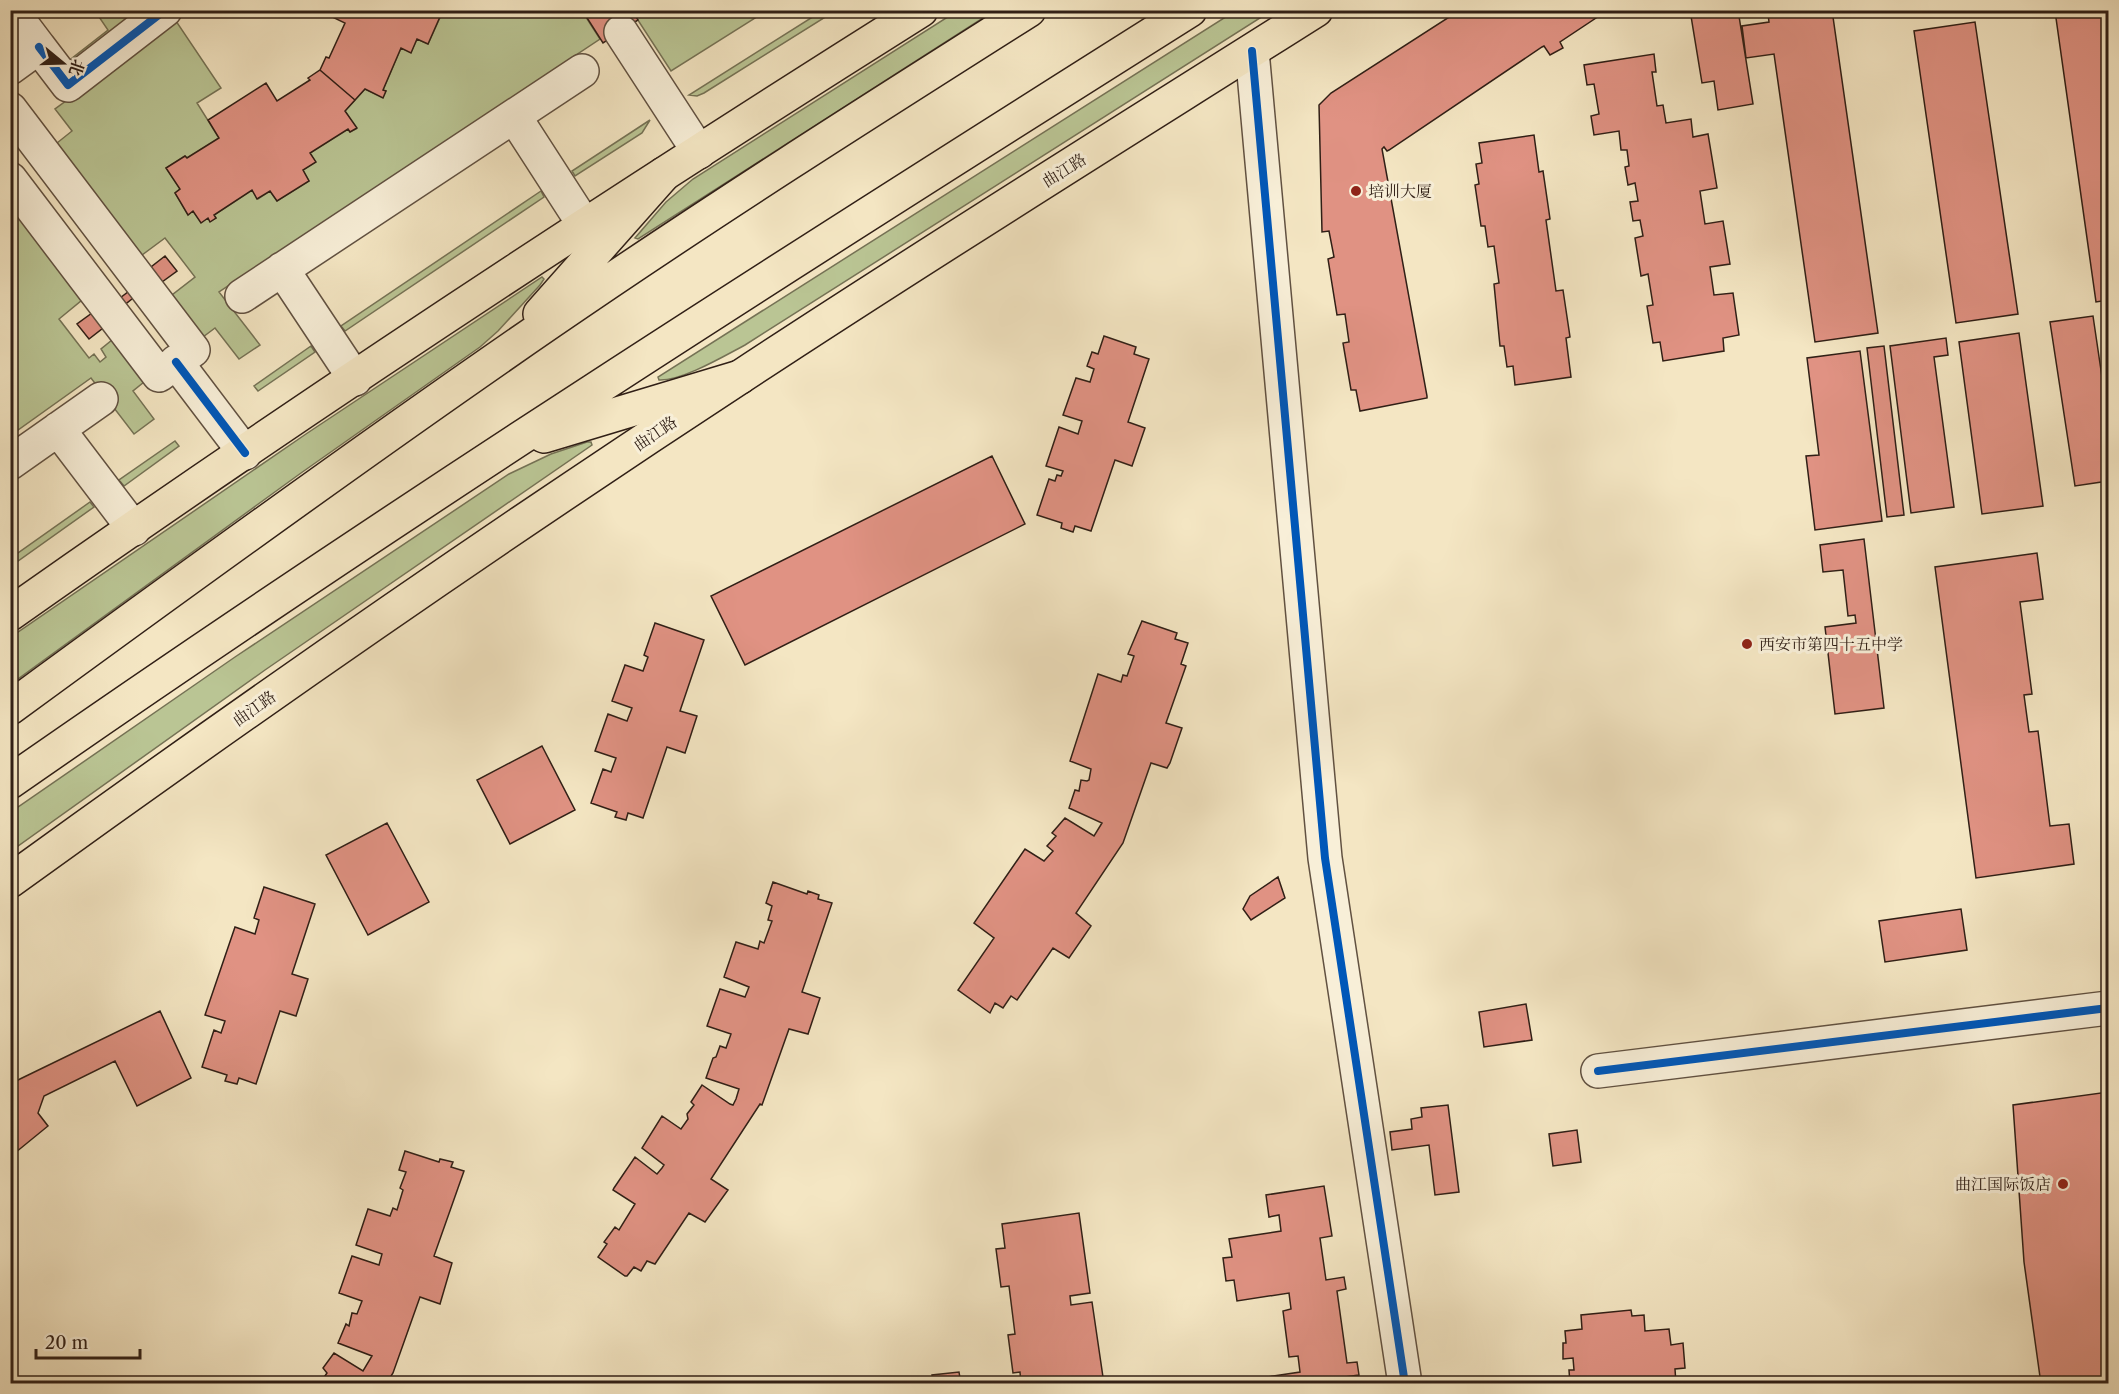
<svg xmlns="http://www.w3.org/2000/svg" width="2119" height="1394" font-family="'Libre Caslon Text','Noto Serif SC',serif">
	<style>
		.green { fill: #bac594; stroke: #757255; stroke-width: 1.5 }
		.building { fill: #e09283; stroke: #301f16; stroke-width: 1.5 }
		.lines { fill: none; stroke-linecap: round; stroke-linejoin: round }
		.minor-casing { stroke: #615141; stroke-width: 36 }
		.major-casing { stroke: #301f16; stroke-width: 36 }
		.highway-casing { stroke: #301f16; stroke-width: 36 }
		.minor { stroke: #f8efd8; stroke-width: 33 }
		.major { stroke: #f4e6c3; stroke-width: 33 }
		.highway { stroke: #f4e6c3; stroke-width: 33 }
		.cycleway-casing { stroke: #f8efd8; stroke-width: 11 }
		.cycleway { stroke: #0057b8; stroke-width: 8 }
		.poi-dot { fill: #8f2418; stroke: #f8efd8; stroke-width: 2 }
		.labels { text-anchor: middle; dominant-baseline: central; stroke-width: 6; stroke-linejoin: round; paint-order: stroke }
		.street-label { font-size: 16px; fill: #301f16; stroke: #f8efd8 }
		.poi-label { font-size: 16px; fill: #301f16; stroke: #f8efd8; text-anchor: start }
	</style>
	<rect width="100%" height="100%" fill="#f4e6c3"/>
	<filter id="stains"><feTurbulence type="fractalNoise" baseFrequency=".00333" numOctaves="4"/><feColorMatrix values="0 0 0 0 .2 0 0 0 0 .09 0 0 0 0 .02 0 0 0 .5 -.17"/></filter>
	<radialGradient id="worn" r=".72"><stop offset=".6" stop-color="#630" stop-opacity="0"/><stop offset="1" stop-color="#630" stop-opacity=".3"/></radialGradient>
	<!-- green -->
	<path class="green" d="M101,11H155L76,66L71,59L108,30L97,14Z
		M443,11H582L600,39L219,292L260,345L239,359L215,328L199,340L172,295L195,277L165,238L142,255L52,147L72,131L55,109L176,21L221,88L197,103L219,138L187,158L185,156L166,168L180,189L175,193L188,214L193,211L201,222L208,218L210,221L216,218L214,215L252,190L258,199L270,191L277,201L309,181L303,170L315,162L310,153L348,129L350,132L356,129L345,111L365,89L383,97L386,91L383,90L401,48L411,52L417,39L428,44Z
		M632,11H766L671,71Z
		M822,11H835L704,93L697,96L689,95Z
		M957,11H994L638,239L635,238L666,202L693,179Z
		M1235,11H1271L745,345C724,356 682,381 659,380L658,377Z
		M650,120L642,133L575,176L572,171Z
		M541,191L544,197L345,331L341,326Z
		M10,196L82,300L59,319L89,358L94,354L100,362L106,357L101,349L112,340L149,378L133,391L154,419L134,434L91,378L11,435Z
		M542,277L544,279L540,285L498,331L480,347L301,473L11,684V637L306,434Z
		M311,346L315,352L258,391L254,386Z
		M175,441L179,446L124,486L119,480Z
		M587,442H591L592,445L265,670L11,851V812L235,657L509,474L551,454Z
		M90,502L94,507L11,566V558Z"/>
	<!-- building -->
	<path class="building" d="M328,10H443L428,44L417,39L411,53L401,48L383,90L386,91L383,98L365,89L355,100L320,70L326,57L329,58L345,23L326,14Z
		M582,10H632L638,20L603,43Z
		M1460,10H1608L1560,42L1563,48L1550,55L1544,46L1542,47L1389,150L1387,151L1384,147L1382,149L1427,396V398L1360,411L1356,390H1351L1343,343L1349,342L1345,314L1337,315L1328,259L1334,257L1329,231L1322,232L1319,105L1331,93Z
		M1724,10H1738L1753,104L1718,110L1714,81L1702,83L1691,16Z
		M1792,10H1832L1878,333L1815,342L1774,54L1746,58L1742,26L1769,22L1768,14Z
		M2108,10V300L2096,302L2055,11Z
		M1975,22L2018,314L1956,323L1914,31Z
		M1654,54L1656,72H1652L1657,106L1663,105L1666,123L1691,119L1693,137L1708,134L1717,188L1700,191L1705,224L1723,221L1730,264L1710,267L1714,295L1733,293L1739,335L1723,338L1724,351L1663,361L1660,342L1653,343L1647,306L1653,305L1648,274L1641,276L1635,238L1643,236L1640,220L1633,221L1630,202L1638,201L1635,183L1628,185L1625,167L1629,166L1627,150H1621L1619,131L1594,135L1591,116L1599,114L1594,84L1587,85L1584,65Z
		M320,70L355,100L345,111L357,128L350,132L348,129L310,153L316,162L303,170L309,181L277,201L270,191L257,199L252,190L214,215L216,218L210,222L208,218L201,223L193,211L188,215L175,193L180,189L166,168L185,156L187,158L219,138L208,120L266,83L277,101L310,80L308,78Z
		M1534,135L1539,172L1543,171L1550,219L1546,220L1556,291L1563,290L1570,337L1566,338L1571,377L1515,385L1513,366L1507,367L1504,346H1500L1494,284L1499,283L1494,246L1488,247L1485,226H1481L1475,185L1479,184L1476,164L1482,163L1479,143Z
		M165,256L177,271L162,282L159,278L100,324L103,328L89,339L77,324L92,313L95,317L154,272L151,267Z
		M2093,316L2108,418V481L2075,486L2050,322Z
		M2019,333L2043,506L1982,514L1959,342Z
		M1104,336L1136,347L1134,354L1149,359L1128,422L1145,428L1132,466L1115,460L1091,531L1075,526L1073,532L1061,528L1062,523L1037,515L1049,479L1055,481L1057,475L1061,476L1063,471L1046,466L1059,427L1078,434L1082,421L1063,415L1076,378L1090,382L1094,369L1087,366L1092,352L1098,354Z
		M1946,338L1948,355L1934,357L1954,507L1911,513L1890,346Z
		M1884,346L1904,515L1887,517L1867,348Z
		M1860,351L1882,521L1815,530L1806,456L1819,455L1807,358Z
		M992,456L1025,524L745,665L711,596Z
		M1864,539L1884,708L1835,714L1825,627L1856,623L1855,615L1848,616L1843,570L1823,572L1820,545Z
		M2037,553L2043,599L2020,602L2032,694L2024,695L2029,732L2038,731L2050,826L2069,824L2074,864L1976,878L1935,567Z
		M1142,621L1177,633L1175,639L1188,643L1181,664L1186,666L1166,723L1182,728L1170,763L1167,768L1151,763L1123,843L1076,913L1091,926L1069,958L1053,948L1017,1000L1011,996L1003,1008L995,1003L990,1013L958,990L994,938L974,923L1025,849L1044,861L1053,851L1047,846L1056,836L1052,833L1065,818L1094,836L1102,823L1069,808L1075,790L1079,791L1081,780L1087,781L1089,780L1091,769L1070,761L1098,674L1121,682L1123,675L1127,676L1134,656L1128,654Z
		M655,623L704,640L680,711L697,716L685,753L667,747L643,818L628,813L626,820L615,817L617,812L591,803L603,769L611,772L616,758L595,751L608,714L627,721L632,708L612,701L625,665L643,671L648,657L644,655Z
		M542,746L575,810L510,844L477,780Z
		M387,823L429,902L368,935L326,855Z
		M1278,877L1285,898L1251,920L1243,909L1250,896Z
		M773,882L807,894L808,891L819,895L818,899L832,903L802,992L820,998L808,1034L789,1029L762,1105L760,1104L711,1179L728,1190L705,1222L689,1213L655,1264L647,1261L641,1271L634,1267L627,1276H625L598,1257L607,1244L604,1242L615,1227L619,1230L635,1204L613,1190L614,1188L635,1157L657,1174L662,1168L664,1165L642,1148L662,1116L681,1129L688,1119L687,1114L694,1105L691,1102L702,1085L730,1104L733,1105L736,1099L739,1089L706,1078L713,1058L716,1057L720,1046L726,1048L731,1034L707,1026L720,989L745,997L749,987L724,977L736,942L758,949L760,941L764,943L772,921L768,920L772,906L766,903Z
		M264,887L315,904L292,974L308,979L296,1016L280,1011L256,1084L239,1078L237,1084L225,1081L227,1075L202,1067L214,1030L221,1033L225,1021L205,1015L235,927L255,934L259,920L254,918Z
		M1961,909L1967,950L1885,962L1879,921Z
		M1526,1004L1532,1040L1484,1047L1479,1012Z
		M160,1011L191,1078L137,1106L115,1061L44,1096L38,1113L48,1126L10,1157V1086L20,1079Z
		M2108,1092V1381L2093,1384H2041L2024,1262L2013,1105Z
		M1448,1105L1459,1192L1435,1195L1429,1145L1392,1150L1390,1132L1412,1129L1411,1119L1422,1117L1421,1108Z
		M1577,1130L1581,1162L1553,1166L1549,1134Z
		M405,1151L439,1162L440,1159L453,1162L451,1167L464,1171L434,1256L452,1263L440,1304L420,1297L393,1373L386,1384L320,1383L327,1373L323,1368L334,1353L363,1371L372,1356L338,1343L346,1324L349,1326L352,1313L357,1314L362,1301L339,1293L352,1256L379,1265L382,1254L356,1245L368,1209L390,1216L393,1208L397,1210L403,1190L400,1188L406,1172L399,1170Z
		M1324,1186L1332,1236L1320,1238L1326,1280L1344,1277L1346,1289L1337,1291L1347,1363L1357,1362L1359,1375L1338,1378L1339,1384H1249L1248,1380L1300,1372L1298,1356L1289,1357L1283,1311L1291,1309L1289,1293L1237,1301L1234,1280L1226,1281L1223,1258L1232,1257L1229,1239L1281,1231L1279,1215L1269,1217L1266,1195Z
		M1079,1213L1090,1293L1070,1296L1071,1305L1092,1302L1104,1384H1021L1020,1372L1013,1373L1008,1335L1015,1334L1009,1286L1001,1287L996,1249L1005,1248L1002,1224Z
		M1631,1310L1632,1316L1644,1315L1645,1331L1669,1329L1671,1345L1683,1343L1685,1368L1675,1369L1676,1384H1570L1569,1370H1574L1573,1358L1563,1359V1343H1566L1565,1331L1582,1329L1581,1315Z
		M959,1372L961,1384H933L932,1375Z
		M877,1378L878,1384H838Z"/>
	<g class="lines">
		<!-- minor casing -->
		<g class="minor-casing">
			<path id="minor" d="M621,32L699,152
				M39,47L68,85L165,10
				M1252,51L1325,858L1405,1384
				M10,68L39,47L11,10
				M10,109L193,350L159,375L10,179
				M514,116L585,226
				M282,269L355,379
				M242,296L582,71
				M176,362L245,453
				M58,429L134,529
				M10,463L101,399
				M1598,1071L2108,1008"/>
		</g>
		<!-- major casing -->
		<g class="major-casing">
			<path id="major" d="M10,614C308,404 613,204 921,10
				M10,881C249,708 491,540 737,379C928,253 1123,132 1316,10"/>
		</g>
		<!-- highway casing -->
		<g class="highway-casing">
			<path id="highway" d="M540,314L664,174
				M544,436L740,377
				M10,708C189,577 368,447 550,322C707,214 868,112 1029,10
				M10,782C396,513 792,261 1190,10"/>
		</g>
		<!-- minor -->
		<use href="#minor" class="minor"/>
		<!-- major -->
		<use href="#major" class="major"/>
		<!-- highway -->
		<use href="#highway" class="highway"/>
		<!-- cycleway casing -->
		<g class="cycleway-casing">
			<path id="cycleway" d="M39,47L68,85L165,10
				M1252,51L1325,858L1405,1384
				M176,362L245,453
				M1598,1071L2108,1008"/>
		</g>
		<!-- cycleway -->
		<use href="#cycleway" class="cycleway"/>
	</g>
	<!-- markers -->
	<g class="poi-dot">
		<circle cx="1356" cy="191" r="6"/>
		<circle cx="1747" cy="644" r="6"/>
		<circle cx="2063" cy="1184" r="6"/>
	</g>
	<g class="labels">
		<!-- street labels -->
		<g class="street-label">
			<text transform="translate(1064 170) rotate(-32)">曲江路</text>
			<text transform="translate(655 433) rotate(-34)">曲江路</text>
			<text transform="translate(254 708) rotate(-35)">曲江路</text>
		</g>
		<!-- poi labels -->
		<g class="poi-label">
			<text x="1368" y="191">培训大厦</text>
			<text x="1759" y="644">西安市第四十五中学</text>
			<text x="2051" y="1184" text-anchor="end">曲江国际饭店</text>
		</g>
	</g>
	<!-- margin -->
	<rect width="2119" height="1394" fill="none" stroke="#f4e6c3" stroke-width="36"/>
	<rect x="12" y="12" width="2095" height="1370" fill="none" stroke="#301f16" stroke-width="3"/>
	<rect x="18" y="18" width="2083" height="1358" fill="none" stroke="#301f16" stroke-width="1.5"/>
	<!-- north arrow -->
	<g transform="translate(63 63) rotate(109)" stroke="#f8efd8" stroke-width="4.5" paint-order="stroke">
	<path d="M0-4.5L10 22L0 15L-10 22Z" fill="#301f16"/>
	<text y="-9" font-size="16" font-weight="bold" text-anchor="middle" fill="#301f16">北</text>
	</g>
	<!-- scale -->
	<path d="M36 1349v9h104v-9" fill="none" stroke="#301f16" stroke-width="3"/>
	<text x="45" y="1349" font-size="18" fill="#301f16" stroke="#f8efd8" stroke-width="4.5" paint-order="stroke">20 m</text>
	<rect width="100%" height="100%" filter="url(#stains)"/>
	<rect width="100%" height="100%" fill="url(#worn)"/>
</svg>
